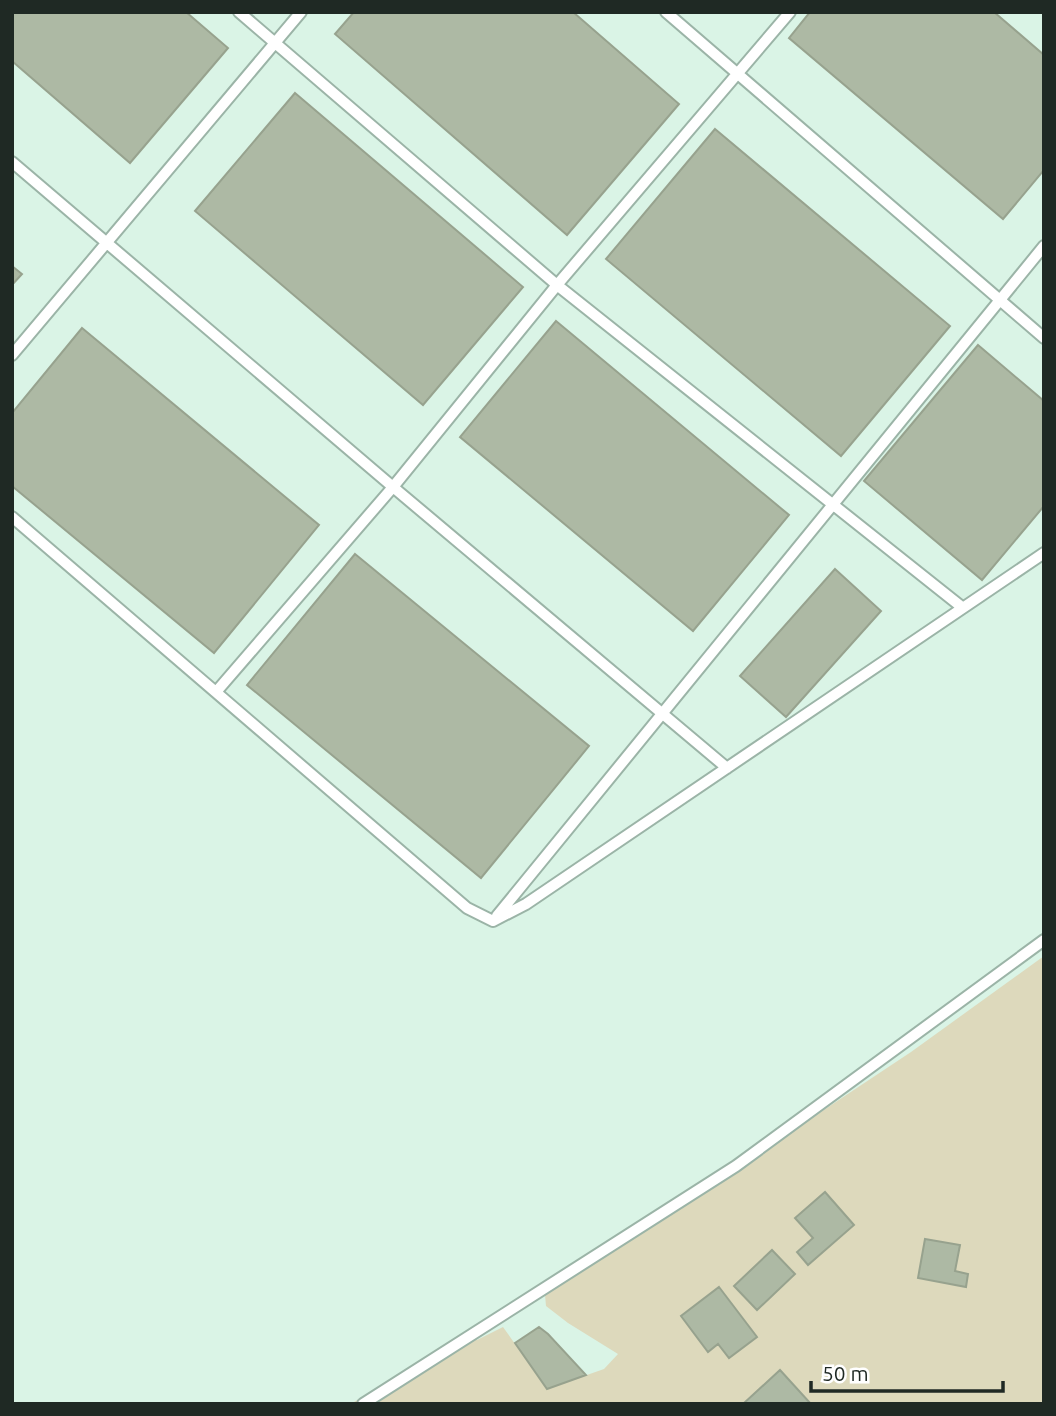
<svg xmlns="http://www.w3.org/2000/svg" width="1056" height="1416" font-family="Ubuntu,sans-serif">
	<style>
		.green { fill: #ddd9bc }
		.building { fill: #adb9a4; stroke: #97a28e; stroke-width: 2 }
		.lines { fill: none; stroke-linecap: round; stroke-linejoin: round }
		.service-casing { stroke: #9bb4a7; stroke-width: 14 }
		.service { stroke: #fff; stroke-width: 10 }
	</style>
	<rect width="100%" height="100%" fill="#daf4e6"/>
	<!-- green -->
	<path class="green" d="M1044,956V1404H351L461,1334L477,1340L503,1327L547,1389L604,1369L618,1354L568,1323L546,1306L545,1295L911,1052Z"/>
	<!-- building -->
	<path class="building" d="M12,12H186L228,48L130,163L12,61Z
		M354,12H573L679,104L567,235L335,34Z
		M810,12H994L1044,55V170L1003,219L789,38Z
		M295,93L523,287L423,405L195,211Z
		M715,129L950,326L841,456L606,259Z
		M12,266L22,274L12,285Z
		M556,321L789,515L693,631L460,437Z
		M82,328L319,525L214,653L12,486V413Z
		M978,345L1044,401V506L982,580L864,481Z
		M355,554L589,746L481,878L247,685Z
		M835,569L881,611L786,717L740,676Z
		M825,1192L854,1225L808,1265L797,1252L813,1238L795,1218Z
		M925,1239L960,1245L955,1271L968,1274L966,1287L918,1278Z
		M772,1250L795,1274L757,1310L734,1286Z
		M719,1287L757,1337L729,1358L718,1344L708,1352L681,1316Z
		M539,1327L548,1334L586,1375L547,1389L515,1343Z
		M780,1370L811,1404H743Z"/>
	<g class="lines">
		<!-- service casing -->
		<g class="service-casing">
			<path id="service" d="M239,12L557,285L963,608
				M666,12L1044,338
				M12,162L393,487L727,768
				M12,355L301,12
				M12,517L467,908L493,921L526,904L1044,553
				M216,692L393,487L557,285L790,12
				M497,916L1044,246
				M363,1404L736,1166L1044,940"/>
		</g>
		<!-- service -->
		<use href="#service" class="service"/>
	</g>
	<!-- border -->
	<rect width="1056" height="1416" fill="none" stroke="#1f2924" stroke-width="28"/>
	<!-- scale -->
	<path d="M811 1381v10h192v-10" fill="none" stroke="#1f2924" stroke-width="3.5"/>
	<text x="822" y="1381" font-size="21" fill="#1f2924" stroke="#ffffff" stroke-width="5" paint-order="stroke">50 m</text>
</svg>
